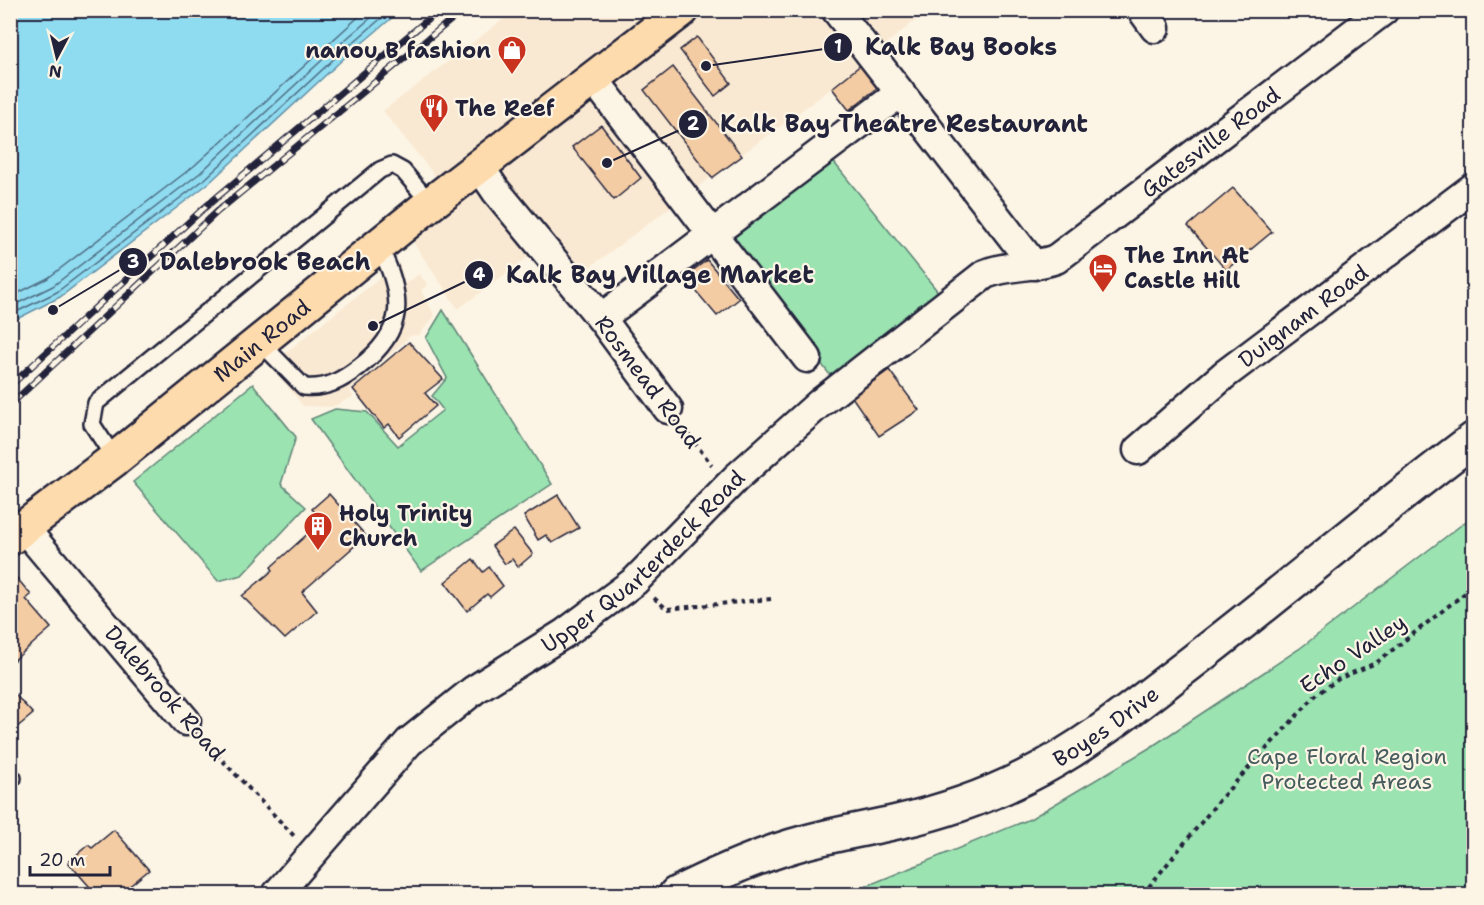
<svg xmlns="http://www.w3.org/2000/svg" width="1484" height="905" font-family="'Shantell Sans',sans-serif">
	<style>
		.built { fill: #fae9d2 }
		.green { fill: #9be3b1; stroke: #5e8276; stroke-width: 1.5 }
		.water { fill: #8fdbf0; stroke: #6391a8; stroke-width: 1.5 }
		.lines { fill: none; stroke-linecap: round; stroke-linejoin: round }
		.shore { stroke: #4e6c83; stroke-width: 1.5 }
		.building { fill: #f4cca4; stroke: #22223b; stroke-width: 1.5 }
		.service-casing { stroke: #22223b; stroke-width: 20 }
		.minor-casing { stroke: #22223b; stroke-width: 33 }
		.secondary-casing { stroke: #22223b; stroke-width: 38 }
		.primary-casing { stroke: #22223b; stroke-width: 38 }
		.path { stroke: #22223b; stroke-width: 4; stroke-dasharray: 4.5 4.5; stroke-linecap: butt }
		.service { stroke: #fcf5e5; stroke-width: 15 }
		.minor { stroke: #fcf5e5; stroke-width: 28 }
		.secondary { stroke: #fcf5e5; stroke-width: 33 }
		.primary { stroke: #fedbac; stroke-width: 33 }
		.rail-casing { stroke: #22223b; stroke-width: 7 }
		.rail { stroke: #fcf5e5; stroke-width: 4.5; stroke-dasharray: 14; stroke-linecap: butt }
		.labels { text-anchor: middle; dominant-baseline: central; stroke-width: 4.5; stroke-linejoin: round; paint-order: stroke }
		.poi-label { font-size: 22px; font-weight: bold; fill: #22223b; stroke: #fcf5e5; text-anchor: start }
		.street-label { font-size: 22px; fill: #22223b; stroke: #fcf5e5 }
		.park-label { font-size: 22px; fill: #465c5e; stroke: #fcf5e5 }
		.leader { fill: none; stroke: #22223b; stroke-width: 2 }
		.callout-dot { fill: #22223b; stroke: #fcf5e5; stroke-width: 2 }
		.mark-label { font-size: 18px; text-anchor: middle; font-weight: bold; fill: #fff }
		.callout-label { font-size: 24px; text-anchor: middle; font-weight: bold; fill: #22223b; stroke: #fcf5e5; stroke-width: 4.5; stroke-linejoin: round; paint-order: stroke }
	</style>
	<rect width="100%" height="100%" fill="#fcf5e5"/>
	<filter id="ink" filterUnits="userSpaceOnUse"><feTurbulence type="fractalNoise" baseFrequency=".0167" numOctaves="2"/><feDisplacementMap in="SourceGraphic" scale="12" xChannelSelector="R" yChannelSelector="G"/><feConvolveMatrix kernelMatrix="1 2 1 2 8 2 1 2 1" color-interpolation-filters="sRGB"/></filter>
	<g filter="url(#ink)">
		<!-- built -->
		<path class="built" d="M514,11H927L832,88L571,281L542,247L458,309L403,227L447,191L383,111Z
			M399,263L405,284L419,274L428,285L421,290L435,316L418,336L412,335L350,389L353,397L332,407L303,406L270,365Z"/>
		<!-- green -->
		<path class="green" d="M832,160L939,293L833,379L728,242Z
			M443,310L552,484L421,571L311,419L335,409L367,412L398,446L443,410L432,396L447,378L426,338Z
			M253,384L296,437L281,484L306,507L242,575L218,581L133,482Z
			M1473,516V894H847L1030,819L1151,747L1299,649Z"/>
		<!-- water -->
		<path class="water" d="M11,10H400V11L341,61L209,183L60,297L11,322Z"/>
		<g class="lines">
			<!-- shore -->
			<path class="shore" d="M10,297L48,278L194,166L366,10
				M10,307L53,286L200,173L332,51L380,10
				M10,315L57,292L205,179L337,56L391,10"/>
		</g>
		<!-- building -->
		<path class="building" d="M697,37L731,83L715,96L680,50Z
			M862,64L880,86L849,110L832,88Z
			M673,67L742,156L712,178L644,90Z
			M601,125L641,178L614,200L572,147Z
			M1233,188L1272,232L1226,270L1188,226Z
			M707,260L739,299L717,316L684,277Z
			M409,342L443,379L425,393L436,406L399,437L389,424L384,428L353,389Z
			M889,370L919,410L879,436L852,397Z
			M329,494L366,536L302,592L317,611L285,639L242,596L273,570L271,567L323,520L312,509Z
			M558,495L579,528L552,543L546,535L538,540L524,516Z
			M514,530L533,554L518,567L512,559L505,564L492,546Z
			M473,559L483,572L489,567L503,586L490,597L487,594L467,611L445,582Z
			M16,577L31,595L26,599L51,628L12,662L10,582Z
			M10,689L33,714L10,733Z
			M114,830L149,870L120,894H96L68,862L88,845L92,848Z"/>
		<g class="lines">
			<!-- service casing -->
			<g class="service-casing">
				<path id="service" d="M261,343L304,387C326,389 341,381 359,367C406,331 405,297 379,246
					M115,459L92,424L96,403L380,170L392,165L403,171L431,204
					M10,775L13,778"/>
			</g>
			<!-- minor casing -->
			<g class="minor-casing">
				<g id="minor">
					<path d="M836,10L1034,265"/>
					<path d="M1142,10L1155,28"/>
					<path d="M593,78L807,358"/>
					<path d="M479,166L496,191L601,318L668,409"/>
					<path d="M601,318L900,93"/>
					<path id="s1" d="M1138,450L1224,375L1474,187"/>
					<path d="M24,528L186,721"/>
					<path id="s2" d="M277,894L409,742L474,690L565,633L635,581L736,478L820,403L985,274C1010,264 1032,268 1056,259L1384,10"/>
				</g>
			</g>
			<!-- secondary casing -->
			<g class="secondary-casing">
				<g id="secondary">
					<path id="s3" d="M676,894C714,875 752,858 792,846C827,835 862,830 897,822C942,812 985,797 1025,777C1085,747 1135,706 1187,666C1284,592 1376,512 1474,439"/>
				</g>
			</g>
			<!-- primary casing -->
			<g class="primary-casing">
				<g id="primary">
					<path id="s4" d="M10,538L115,459L425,208L682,10"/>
				</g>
			</g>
			<!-- path -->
			<path class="path" d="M683,428L712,465
				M654,598L667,609L771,599
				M204,741L294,836
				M1143,894L1221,798L1316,695L1340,678L1376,663L1474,586"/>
			<!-- service -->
			<use href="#service" class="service"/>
			<!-- minor -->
			<use href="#minor" class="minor"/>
			<!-- secondary -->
			<use href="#secondary" class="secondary"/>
			<!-- primary -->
			<use href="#primary" class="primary"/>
			<!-- rail casing -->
			<g class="rail-casing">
				<path id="rail" d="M10,386L203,209L439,10
					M10,405L218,211L463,10"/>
			</g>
			<!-- rail -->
			<use href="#rail" class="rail"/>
		</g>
	</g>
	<!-- icons -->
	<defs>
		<g id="shop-pin" transform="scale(1.5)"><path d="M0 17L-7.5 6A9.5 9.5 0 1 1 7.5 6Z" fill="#c8321e" stroke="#fcf5e5"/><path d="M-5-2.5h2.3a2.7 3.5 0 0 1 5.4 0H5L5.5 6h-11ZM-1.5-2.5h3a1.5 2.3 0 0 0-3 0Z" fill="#fff"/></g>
		<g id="restaurant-pin" transform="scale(1.5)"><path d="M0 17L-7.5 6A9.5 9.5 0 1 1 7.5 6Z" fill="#c8321e" stroke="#fcf5e5"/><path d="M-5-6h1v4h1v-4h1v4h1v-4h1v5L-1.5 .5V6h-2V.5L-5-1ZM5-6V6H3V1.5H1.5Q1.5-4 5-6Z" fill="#fff"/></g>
		<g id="hotel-pin" transform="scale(1.5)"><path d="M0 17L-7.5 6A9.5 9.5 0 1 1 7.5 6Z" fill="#c8321e" stroke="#fcf5e5"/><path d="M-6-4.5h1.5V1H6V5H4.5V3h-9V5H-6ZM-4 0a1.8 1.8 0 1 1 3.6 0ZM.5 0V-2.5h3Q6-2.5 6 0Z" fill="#fff"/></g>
		<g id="building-pin" transform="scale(1.5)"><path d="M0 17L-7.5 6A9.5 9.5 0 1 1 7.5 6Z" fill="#c8321e" stroke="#fcf5e5"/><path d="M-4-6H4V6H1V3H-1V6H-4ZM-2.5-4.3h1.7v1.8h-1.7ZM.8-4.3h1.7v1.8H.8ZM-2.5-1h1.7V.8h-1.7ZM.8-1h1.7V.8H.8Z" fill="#fff"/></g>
	</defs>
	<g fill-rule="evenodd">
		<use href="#shop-pin" x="512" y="50"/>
		<use href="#restaurant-pin" x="434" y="108"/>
		<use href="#hotel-pin" x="1103" y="268"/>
		<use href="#building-pin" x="318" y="526"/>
	</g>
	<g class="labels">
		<!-- poi labels -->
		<g class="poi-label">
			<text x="491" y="50" text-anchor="end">nanou B fashion</text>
			<text x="455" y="108">The Reef</text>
			<text x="1124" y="255">The Inn At<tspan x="1124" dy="25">Castle Hill</tspan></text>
			<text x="339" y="513">Holy Trinity<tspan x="339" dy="25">Church</tspan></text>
		</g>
		<!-- street labels -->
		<g class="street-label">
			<text stroke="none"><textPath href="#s2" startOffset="1212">Gatesville Road</textPath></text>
			<text stroke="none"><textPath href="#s1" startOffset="213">Duignam Road</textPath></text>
			<text stroke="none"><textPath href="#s4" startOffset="320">Main Road</textPath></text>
			<text transform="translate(648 382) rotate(53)">Rosmead Road</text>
			<text stroke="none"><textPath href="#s2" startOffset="498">Upper Quarterdeck Road</textPath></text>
			<text transform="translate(1353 654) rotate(-34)">Echo Valley</text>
			<text transform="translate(165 693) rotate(49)">Dalebrook Road</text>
			<text stroke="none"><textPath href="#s3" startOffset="465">Boyes Drive</textPath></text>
		</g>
		<!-- park labels -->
		<g class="park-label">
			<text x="1347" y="756">Cape Floral Region<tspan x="1347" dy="25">Protected Areas</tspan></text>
		</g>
	</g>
	<!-- callouts -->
	<path class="leader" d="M706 66L838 47M607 163L693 124M53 310L133 262M373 326L479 275"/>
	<g class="callout-dot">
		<circle cx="706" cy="66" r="6"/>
		<circle cx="607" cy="163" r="6"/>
		<circle cx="53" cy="310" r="6"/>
		<circle cx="373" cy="326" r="6"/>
		<circle cx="838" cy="47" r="15"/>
		<circle cx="693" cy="124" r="15"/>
		<circle cx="133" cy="262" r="15"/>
		<circle cx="479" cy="275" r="15"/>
	</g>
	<g class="mark-label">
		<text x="838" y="53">1</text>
		<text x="693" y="130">2</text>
		<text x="133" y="268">3</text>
		<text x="479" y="281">4</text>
	</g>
	<g class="callout-label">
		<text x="961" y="55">Kalk Bay Books</text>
		<text x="904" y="132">Kalk Bay Theatre Restaurant</text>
		<text x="265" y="270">Dalebrook Beach</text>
		<text x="660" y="283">Kalk Bay Village Market</text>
	</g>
	<!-- margin -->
	<rect width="1484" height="905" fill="none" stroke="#fcf5e5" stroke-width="36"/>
	<rect x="18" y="18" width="1448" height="869" fill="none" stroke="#22223b" stroke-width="2" filter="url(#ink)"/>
	<!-- north arrow -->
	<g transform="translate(57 57) rotate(187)" stroke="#fcf5e5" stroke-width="4.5" paint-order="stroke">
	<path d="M0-4.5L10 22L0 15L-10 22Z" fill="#22223b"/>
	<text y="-9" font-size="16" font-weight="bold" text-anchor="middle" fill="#22223b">N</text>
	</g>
	<!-- scale -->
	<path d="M30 866v9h80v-9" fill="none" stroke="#22223b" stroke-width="3"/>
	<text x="39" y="866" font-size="18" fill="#22223b" stroke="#fcf5e5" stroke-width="4.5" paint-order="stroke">20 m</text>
</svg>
